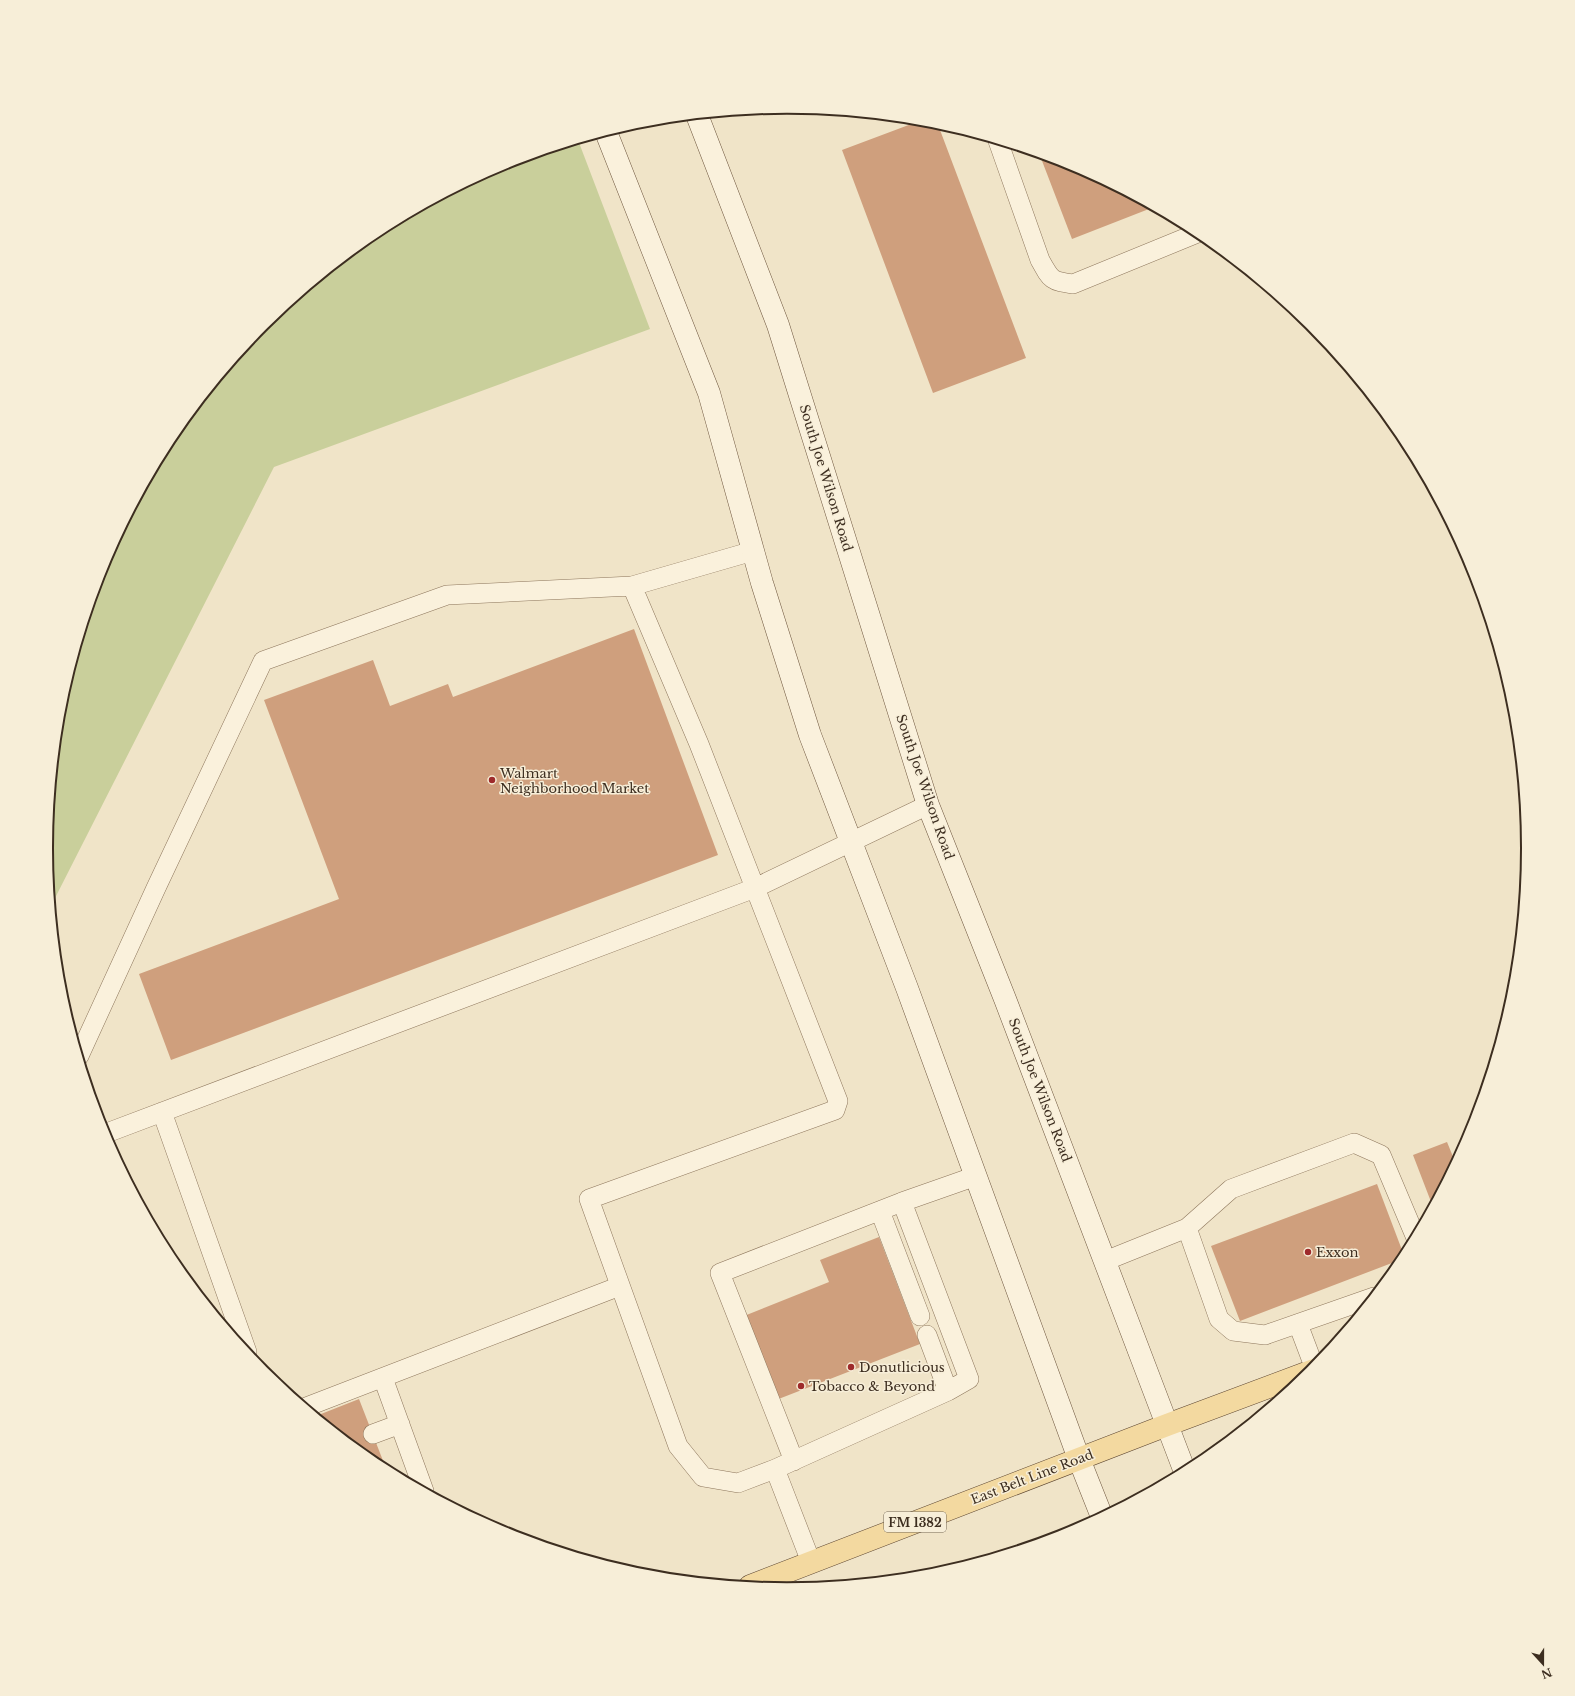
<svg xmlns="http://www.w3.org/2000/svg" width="1575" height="1696" font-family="'Libre Baskerville',serif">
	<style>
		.green { fill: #c9cf9b }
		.building { fill: #cf9f7d }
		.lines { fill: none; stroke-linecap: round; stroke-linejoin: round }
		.lane-casing { stroke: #8d765c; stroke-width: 20 }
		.secondary-casing { stroke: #6f573f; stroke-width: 23 }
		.primary-casing { stroke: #5b4430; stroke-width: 23 }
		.lane { stroke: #faf1dc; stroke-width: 19 }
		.secondary { stroke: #faf1dc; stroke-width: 22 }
		.primary { stroke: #f3d9a0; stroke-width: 22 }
		.poi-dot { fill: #9e2a2b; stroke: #f7eed8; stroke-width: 1.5 }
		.labels { text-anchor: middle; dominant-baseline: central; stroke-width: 3; stroke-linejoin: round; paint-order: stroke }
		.shield { fill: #f7eed8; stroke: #756857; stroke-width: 1 }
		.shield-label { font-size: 12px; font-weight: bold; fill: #3d2e20 }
		.street-label { font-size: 13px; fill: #3d2e20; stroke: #f7eed8 }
		.poi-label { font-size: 13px; fill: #3d2e20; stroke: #f7eed8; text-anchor: start }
		.rim { fill: none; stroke: #3d2e20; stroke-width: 2 }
	</style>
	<rect width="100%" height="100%" fill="#f0e4c8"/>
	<!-- green -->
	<path class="green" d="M578,140L650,329L274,467L52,904L46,848L60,703L103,564L171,436L263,324L376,231L504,163Z"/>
	<!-- building -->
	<path class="building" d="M922,120L937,122L1026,358L933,393L842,150Z
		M1039,153L1071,163L1154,207L1072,239Z
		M634,629L718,855L171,1060L139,974L339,899L264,700L373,660L390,706L448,684L453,697Z
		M1447,1142L1456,1164L1433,1207L1413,1155Z
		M1377,1184L1405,1258L1240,1321L1211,1246Z
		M879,1237L920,1344L776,1400L744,1316L829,1282L820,1260Z
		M359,1399L387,1471L375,1464L316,1416Z"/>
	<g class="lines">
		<!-- lane casing -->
		<g class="lane-casing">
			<path id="lane" d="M998,141L1040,260C1051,280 1051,281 1073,284L1200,232
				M632,586L699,744L838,1101L835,1110L589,1199L678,1446L703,1477L738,1483L775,1469L811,1562
				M79,1056L156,888L263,661L447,595L632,586L753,551
				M162,1112L247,1352
				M104,1134L755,888L928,805
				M880,1211L920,1316
				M1187,1228L1219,1319L1233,1331L1265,1335L1374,1297
				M1105,1261L1187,1228L1231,1189L1354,1143L1381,1155L1416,1238
				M1298,1324L1315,1369
				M927,1335L948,1391
				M383,1378L424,1491
				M306,1407L620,1286
				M373,1434L400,1424
				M794,1461L720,1273L902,1202
				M775,1469L948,1391L969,1379L902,1202L976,1176"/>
		</g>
		<!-- secondary casing -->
		<g class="secondary-casing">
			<path id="secondary" d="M697,115L778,325L928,805L1005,999L1185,1472
				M606,132L709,393L762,583L810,735L907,988L1079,1459L1102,1517"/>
		</g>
		<!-- primary casing -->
		<g class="primary-casing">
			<path id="primary" d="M750,1586L1167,1425L1314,1370"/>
		</g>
		<!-- lane -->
		<use href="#lane" class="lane"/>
		<!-- secondary -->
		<use href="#secondary" class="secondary"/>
		<!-- primary -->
		<use href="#primary" class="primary"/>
	</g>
	<!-- markers -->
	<g class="poi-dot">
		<circle cx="492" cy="780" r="4"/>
		<circle cx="1308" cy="1252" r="4"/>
		<circle cx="851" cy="1367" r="4"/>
		<circle cx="801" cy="1386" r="4"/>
	</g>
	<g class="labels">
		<!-- shield labels -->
		<rect class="shield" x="884" y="1512" width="62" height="20" rx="3"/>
		<g class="shield-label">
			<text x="915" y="1522">FM 1382</text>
		</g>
		<!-- street labels -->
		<g class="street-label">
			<text transform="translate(826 478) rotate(73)">South Joe Wilson Road</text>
			<text transform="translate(925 787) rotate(71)">South Joe Wilson Road</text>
			<text transform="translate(1040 1090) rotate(69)">South Joe Wilson Road</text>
			<text transform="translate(1032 1477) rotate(-21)">East Belt Line Road</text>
		</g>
		<!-- poi labels -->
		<g class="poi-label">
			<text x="500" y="773">Walmart<tspan x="500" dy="15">Neighborhood Market</tspan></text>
			<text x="1316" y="1252">Exxon</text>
			<text x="859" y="1367">Donutlicious</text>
			<text x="809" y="1386">Tobacco &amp; Beyond</text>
		</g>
	</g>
	<!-- crop -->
	<path d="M0 0H1575V1696H0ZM53 848a734 734 0 1 1 1468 0a734 734 0 1 1-1468 0Z" fill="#f7eed8" fill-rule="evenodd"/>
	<path class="rim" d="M53 848a734 734 0 1 1 1468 0a734 734 0 1 1-1468 0Z"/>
	<!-- north arrow -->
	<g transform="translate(1543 1664) rotate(159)" stroke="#f7eed8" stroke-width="3" paint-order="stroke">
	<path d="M0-3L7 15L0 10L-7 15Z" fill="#3d2e20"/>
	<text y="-6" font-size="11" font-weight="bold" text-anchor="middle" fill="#3d2e20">N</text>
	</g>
</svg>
